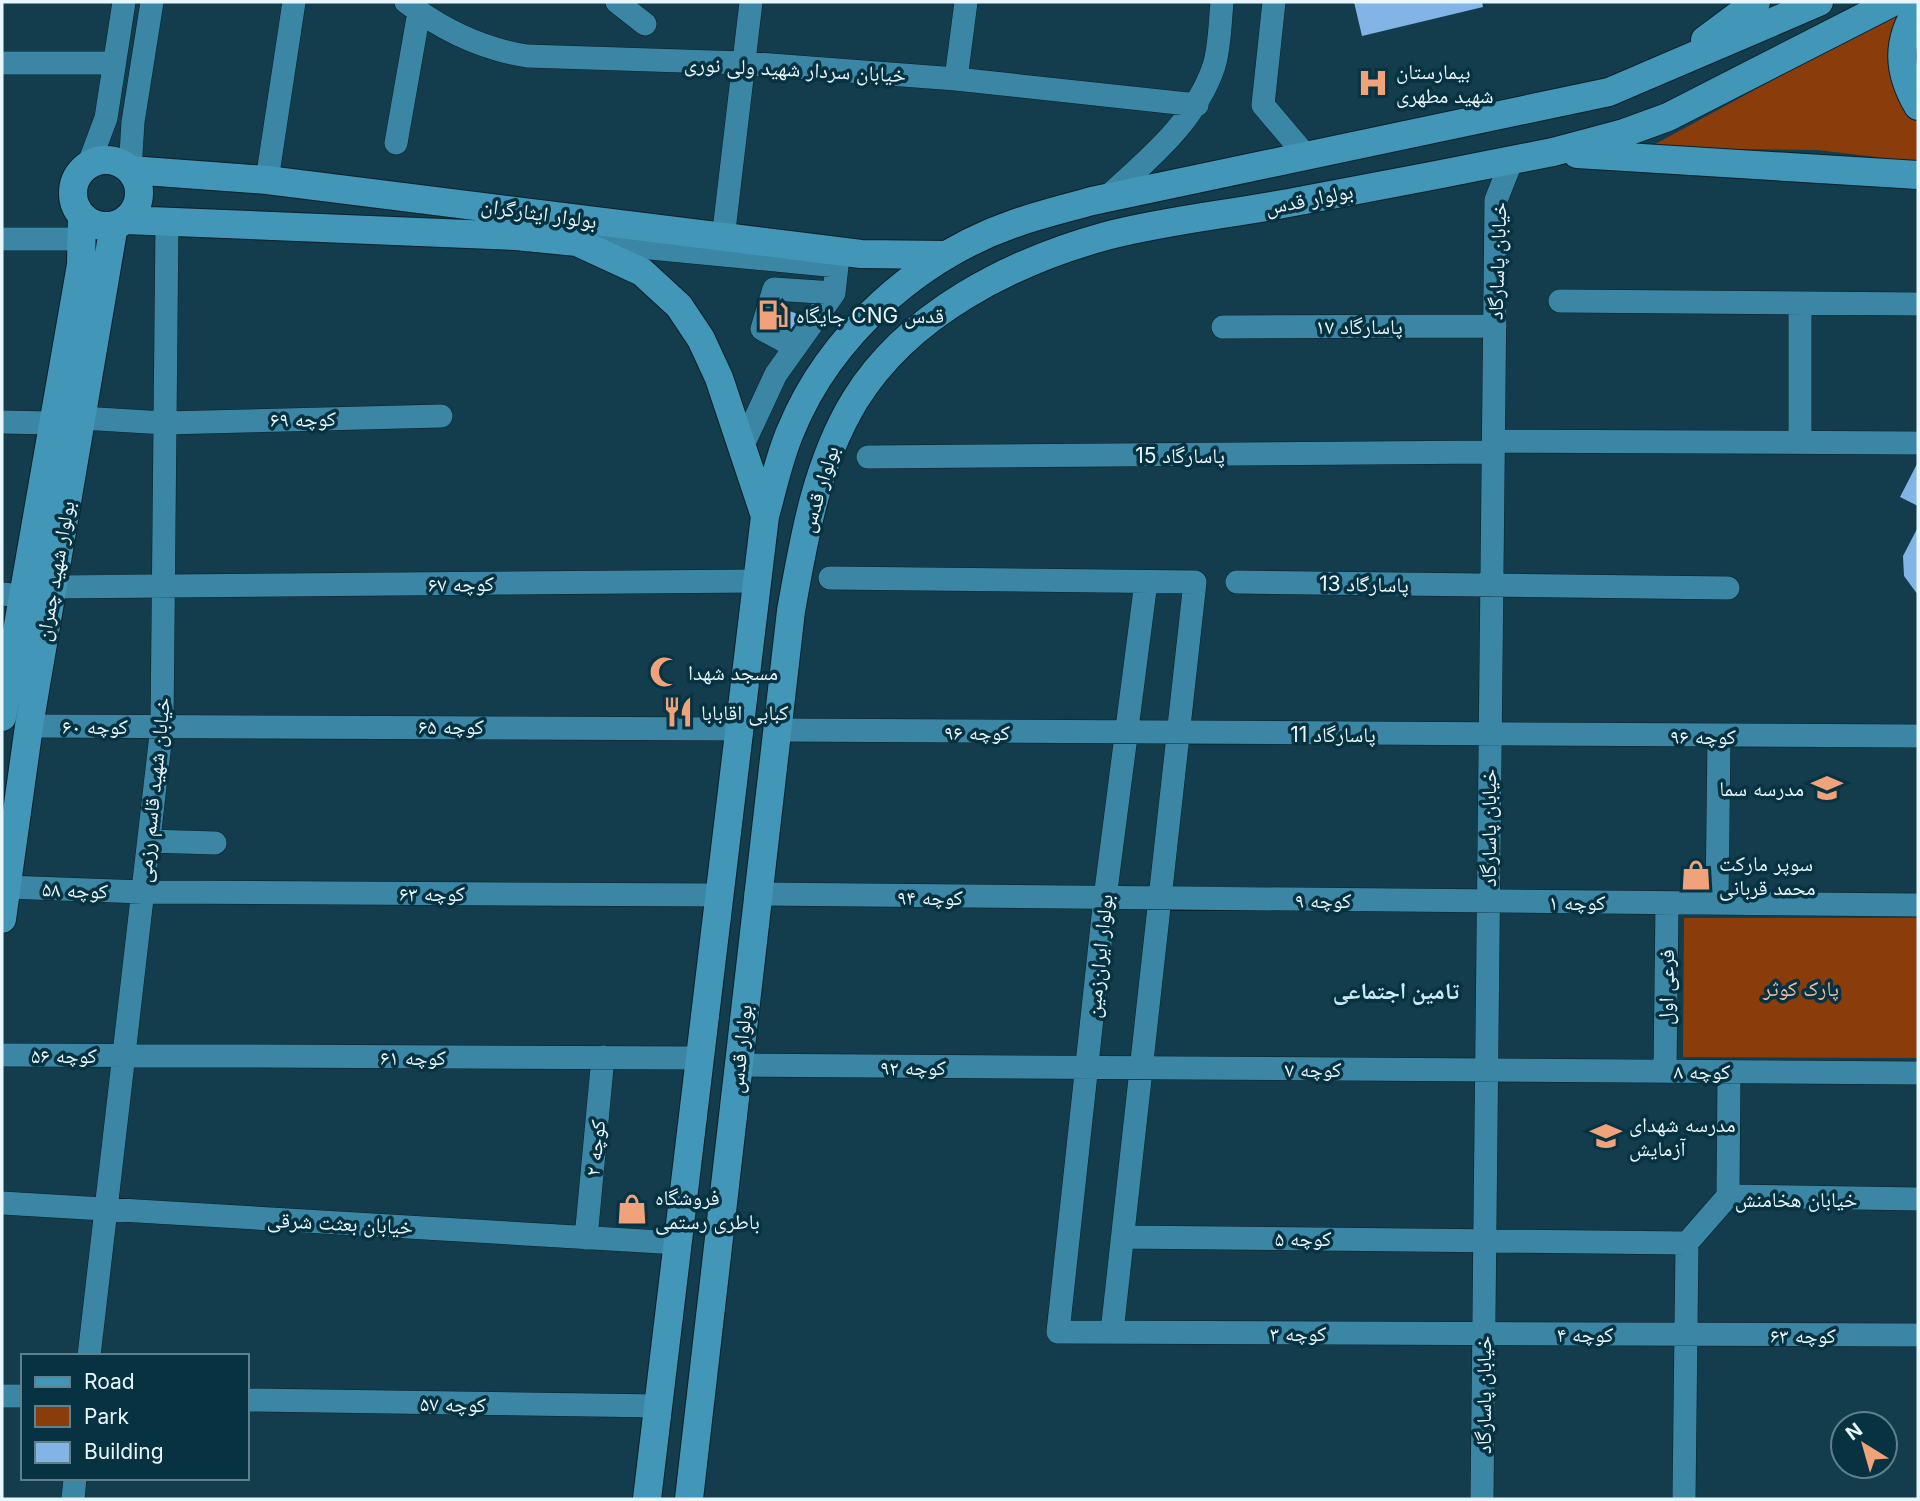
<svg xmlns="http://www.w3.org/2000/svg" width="1920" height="1501" font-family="Inter,'Noto Naskh Arabic',sans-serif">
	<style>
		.green { fill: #8a3d0b }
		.building { fill: #82b5e5 }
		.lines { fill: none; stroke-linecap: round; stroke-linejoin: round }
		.minor-casing { stroke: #09212b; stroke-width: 24 }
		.major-casing { stroke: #09212b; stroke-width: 30 }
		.minor { stroke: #3a86a4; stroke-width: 23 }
		.major { stroke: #4297b8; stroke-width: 28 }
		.labels { text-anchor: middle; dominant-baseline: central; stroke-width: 7; stroke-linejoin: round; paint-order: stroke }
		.street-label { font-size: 21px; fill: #e8f6fd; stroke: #063241 }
		.poi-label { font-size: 21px; fill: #e8f6fd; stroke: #063241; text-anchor: start }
		.park-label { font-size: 21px; fill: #f8bda0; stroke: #063241 }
		.neighbourhood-label { font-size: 23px; font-weight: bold; fill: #cce9f6; stroke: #063241 }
	</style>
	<rect width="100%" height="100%" fill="#133c4c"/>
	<!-- green -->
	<path class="green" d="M1903,9C1899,20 1890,34 1889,46C1886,72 1897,106 1918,122V162L1817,150L1648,148Z
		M1684,918H1918V1058L1683,1057Z"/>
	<!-- building -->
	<path class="building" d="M1354,2H1482L1483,7L1362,36Z
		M783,309L801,315L791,329L779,322Z
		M1918,462V506L1900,497Z
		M1918,527V595L1904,576L1903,556Z"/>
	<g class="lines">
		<!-- minor casing -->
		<g class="minor-casing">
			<path id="minor" d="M406,2C441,29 482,49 527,56L744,63L956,79L1197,105
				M617,2L645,24
				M1274,2L1263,105L1307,157
				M2,63H114
				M956,79L966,2
				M396,143L419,12
				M88,166L106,118L124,2
				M130,170L133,122L152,2
				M267,180L294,2
				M1106,198C1149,159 1195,122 1214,66C1220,46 1220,22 1222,2
				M2,239H82
				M723,239L751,2
				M587,242L837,266L834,293L776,374L743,445
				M1560,301L1918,304
				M1223,327L1495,326
				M795,347L762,329L774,289L834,293
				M81,418L165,423L441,416
				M2,422L51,423
				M1494,441L1918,443
				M1800,442V303
				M868,457L1493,452
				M830,578L1195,582L1112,1332
				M1146,582L1105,898L1058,1332L1918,1335
				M1237,582L1728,588
				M52,587L757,581
				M2,594L22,596
				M29,726L740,729
				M776,730L1918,736
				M149,841L215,843
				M6,887L143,892L720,895
				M756,894L1918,905
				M1717,903L1719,737
				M2,1055L701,1058
				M739,1065L1918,1073
				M1665,1071L1667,903
				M1728,1196L1729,1072
				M2,1203L678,1243
				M1123,1237L1687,1243L1728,1196L1918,1199
				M586,1238L603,1057
				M89,1356L162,726L167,222
				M2,1396H23
				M247,1400L659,1406
				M73,1499L75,1478
				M1482,1499L1496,200L1512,160
				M1684,1499L1687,1243"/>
		</g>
		<!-- major casing -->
		<g class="major-casing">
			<path id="major" d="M1918,8C1896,42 1898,72 1918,106
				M1705,40L1756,2
				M1577,154L1918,175
				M73 193a33 33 0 1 1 66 0a33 33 0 1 1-66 0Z
				M130,170L267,180L861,254L947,255
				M125,220L516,236L577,242L642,272L679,306L701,339L719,378L765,516
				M2,717L81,265L82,216
				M2,919L29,726L114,225
				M647,1499L765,516C773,488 779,457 791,430C830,335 919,256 1016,223C1041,214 1067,208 1092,201L1609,92L1819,2
				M689,1499L791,611C804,538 816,464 855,400C908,314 1011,262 1106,236C1167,220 1232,214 1294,202C1380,186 1467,169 1553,152L1624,133L1668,117L1893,2"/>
		</g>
		<!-- minor -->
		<use href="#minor" class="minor"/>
		<!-- major -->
		<use href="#major" class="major"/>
	</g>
	<!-- icons -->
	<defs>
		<g id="hospital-bare" transform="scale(2.415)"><path d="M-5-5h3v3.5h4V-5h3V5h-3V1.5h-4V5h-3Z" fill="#f0a27a" stroke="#063241" stroke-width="2.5" paint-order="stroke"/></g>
		<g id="fuel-bare" transform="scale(2.415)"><path d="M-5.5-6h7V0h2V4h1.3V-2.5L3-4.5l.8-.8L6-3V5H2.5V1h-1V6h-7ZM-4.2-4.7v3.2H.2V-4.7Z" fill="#f0a27a" stroke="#063241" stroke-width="2.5" paint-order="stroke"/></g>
		<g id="mosque-bare" transform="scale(2.415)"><path d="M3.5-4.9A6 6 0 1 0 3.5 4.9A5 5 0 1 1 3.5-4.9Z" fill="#f0a27a" stroke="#063241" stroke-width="2.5" paint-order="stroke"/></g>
		<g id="restaurant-bare" transform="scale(2.415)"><path d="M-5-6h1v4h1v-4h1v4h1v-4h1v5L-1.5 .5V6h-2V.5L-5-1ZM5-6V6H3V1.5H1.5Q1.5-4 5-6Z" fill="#f0a27a" stroke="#063241" stroke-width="2.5" paint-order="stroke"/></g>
		<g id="school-bare" transform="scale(2.415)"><path d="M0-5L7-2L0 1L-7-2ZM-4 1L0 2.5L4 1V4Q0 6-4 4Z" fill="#f0a27a" stroke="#063241" stroke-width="2.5" paint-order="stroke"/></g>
		<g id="shop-bare" transform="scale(2.415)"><path d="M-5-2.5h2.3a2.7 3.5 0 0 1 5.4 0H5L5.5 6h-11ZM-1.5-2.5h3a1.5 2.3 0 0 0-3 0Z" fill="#f0a27a" stroke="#063241" stroke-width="2.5" paint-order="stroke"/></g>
	</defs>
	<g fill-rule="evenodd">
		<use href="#hospital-bare" x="1373" y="83"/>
		<use href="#fuel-bare" x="773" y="315"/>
		<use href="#mosque-bare" x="665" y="672"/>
		<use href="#restaurant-bare" x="678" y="712"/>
		<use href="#school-bare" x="1827" y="788"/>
		<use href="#shop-bare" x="1696" y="875"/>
		<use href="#school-bare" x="1606" y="1136"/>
		<use href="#shop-bare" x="632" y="1209"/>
	</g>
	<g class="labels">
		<!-- street labels -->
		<g class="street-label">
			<text transform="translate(795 69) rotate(3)">خیابان سردار شهید ولی نوری</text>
			<text transform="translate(1309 199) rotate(-11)">بولوار قدس</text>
			<text transform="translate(539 213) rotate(8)">بولوار ایثارگران</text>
			<text transform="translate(1497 261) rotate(-88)">خیابان پاسارگاد</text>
			<text x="1359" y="326">پاسارگاد ۱۷</text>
			<text transform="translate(303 419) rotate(-1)">کوچه ۶۹</text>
			<text x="1180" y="455">پاسارگاد 15</text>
			<text transform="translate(819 489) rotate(-73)">بولوار قدس</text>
			<text transform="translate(55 571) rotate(-80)">بولوار شهید چمران</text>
			<text transform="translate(461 584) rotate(-1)">کوچه ۶۷</text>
			<text transform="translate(1364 584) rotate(1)">پاسارگاد 13</text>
			<text x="95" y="726">کوچه ۶۰</text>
			<text x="451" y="726">کوچه ۶۵</text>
			<text x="977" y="732">کوچه ۹۶</text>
			<text x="1333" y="734">پاسارگاد 11</text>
			<text x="1703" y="736">کوچه ۹۶</text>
			<text transform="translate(153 790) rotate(-84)">خیابان شهید قاسم رزمی</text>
			<text transform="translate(1488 828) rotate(-90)">خیابان پاسارگاد</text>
			<text transform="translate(75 890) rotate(2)">کوچه ۵۸</text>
			<text x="432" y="893">کوچه ۶۳</text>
			<text x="930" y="897">کوچه ۹۴</text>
			<text x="1323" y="900">کوچه ۹</text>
			<text x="1577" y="902">کوچه ۱</text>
			<text transform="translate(1099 956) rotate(-84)">بولوار ایران‌زمین</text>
			<text transform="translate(1666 987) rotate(-89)">فرعی اول</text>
			<text transform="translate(740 1049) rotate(-84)">بولوار قدس</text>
			<text x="64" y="1055">کوچه ۵۶</text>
			<text x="413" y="1057">کوچه ۶۱</text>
			<text x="913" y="1067">کوچه ۹۲</text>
			<text x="1313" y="1069">کوچه ۷</text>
			<text x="1702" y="1071">کوچه ۸</text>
			<text transform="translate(595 1148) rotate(-84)">کوچه ۲</text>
			<text x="1796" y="1199">خیابان هخامنش</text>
			<text transform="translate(340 1223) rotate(3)">خیابان بعثت شرقی</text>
			<text x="1303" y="1238">کوچه ۵</text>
			<text x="1298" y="1333">کوچه ۳</text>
			<text x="1585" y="1334">کوچه ۴</text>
			<text x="1803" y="1335">کوچه ۶۳</text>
			<text transform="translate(1483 1395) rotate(-90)">خیابان پاسارگاد</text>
			<text transform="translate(453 1404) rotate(1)">کوچه ۵۷</text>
		</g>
		<!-- poi labels -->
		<g class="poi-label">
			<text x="1396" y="71">بیمارستان<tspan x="1396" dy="24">شهید مطهری</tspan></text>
			<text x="796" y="315">جایگاه CNG قدس</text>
			<text x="688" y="672">مسجد شهدا</text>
			<text x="701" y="712">کبابی اقابابا</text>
			<text x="1804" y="788" text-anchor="end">مدرسه سما</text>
			<text x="1719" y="863">سوپر مارکت<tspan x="1719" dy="24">محمد قربانی</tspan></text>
			<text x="1629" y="1124">مدرسه شهدای<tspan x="1629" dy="24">آزمایش</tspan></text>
			<text x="655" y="1197">فروشگاه<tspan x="655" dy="24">باطری رستمی</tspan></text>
		</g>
		<!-- park labels -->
		<g class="park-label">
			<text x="1801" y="988">پارک کوثر</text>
		</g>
		<!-- neighbourhood labels -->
		<g class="neighbourhood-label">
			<text x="1396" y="991">تامین اجتماعی</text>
		</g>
	</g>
	<!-- border -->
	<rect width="1920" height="1501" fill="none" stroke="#e8f6fd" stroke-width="7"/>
	<!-- legend -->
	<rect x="21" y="1354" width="228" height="126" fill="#063241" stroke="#60808c" stroke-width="2"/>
	<rect x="35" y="1377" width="35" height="10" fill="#4297b8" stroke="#60808c" stroke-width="2"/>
	<text x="84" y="1389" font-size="21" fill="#e8f6fd">Road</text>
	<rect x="35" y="1406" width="35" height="21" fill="#8a3d0b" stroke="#60808c" stroke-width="2"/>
	<text x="84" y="1424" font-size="21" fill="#e8f6fd">Park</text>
	<rect x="35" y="1442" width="35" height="21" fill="#82b5e5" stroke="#60808c" stroke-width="2"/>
	<text x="84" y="1459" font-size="21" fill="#e8f6fd">Building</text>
	<!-- north arrow -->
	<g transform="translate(1864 1445) rotate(323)"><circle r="33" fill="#063241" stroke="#60808c" stroke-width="2"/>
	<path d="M0-5L12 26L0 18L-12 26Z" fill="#f0a27a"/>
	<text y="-10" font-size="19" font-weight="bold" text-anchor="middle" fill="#e8f6fd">N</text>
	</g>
</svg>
